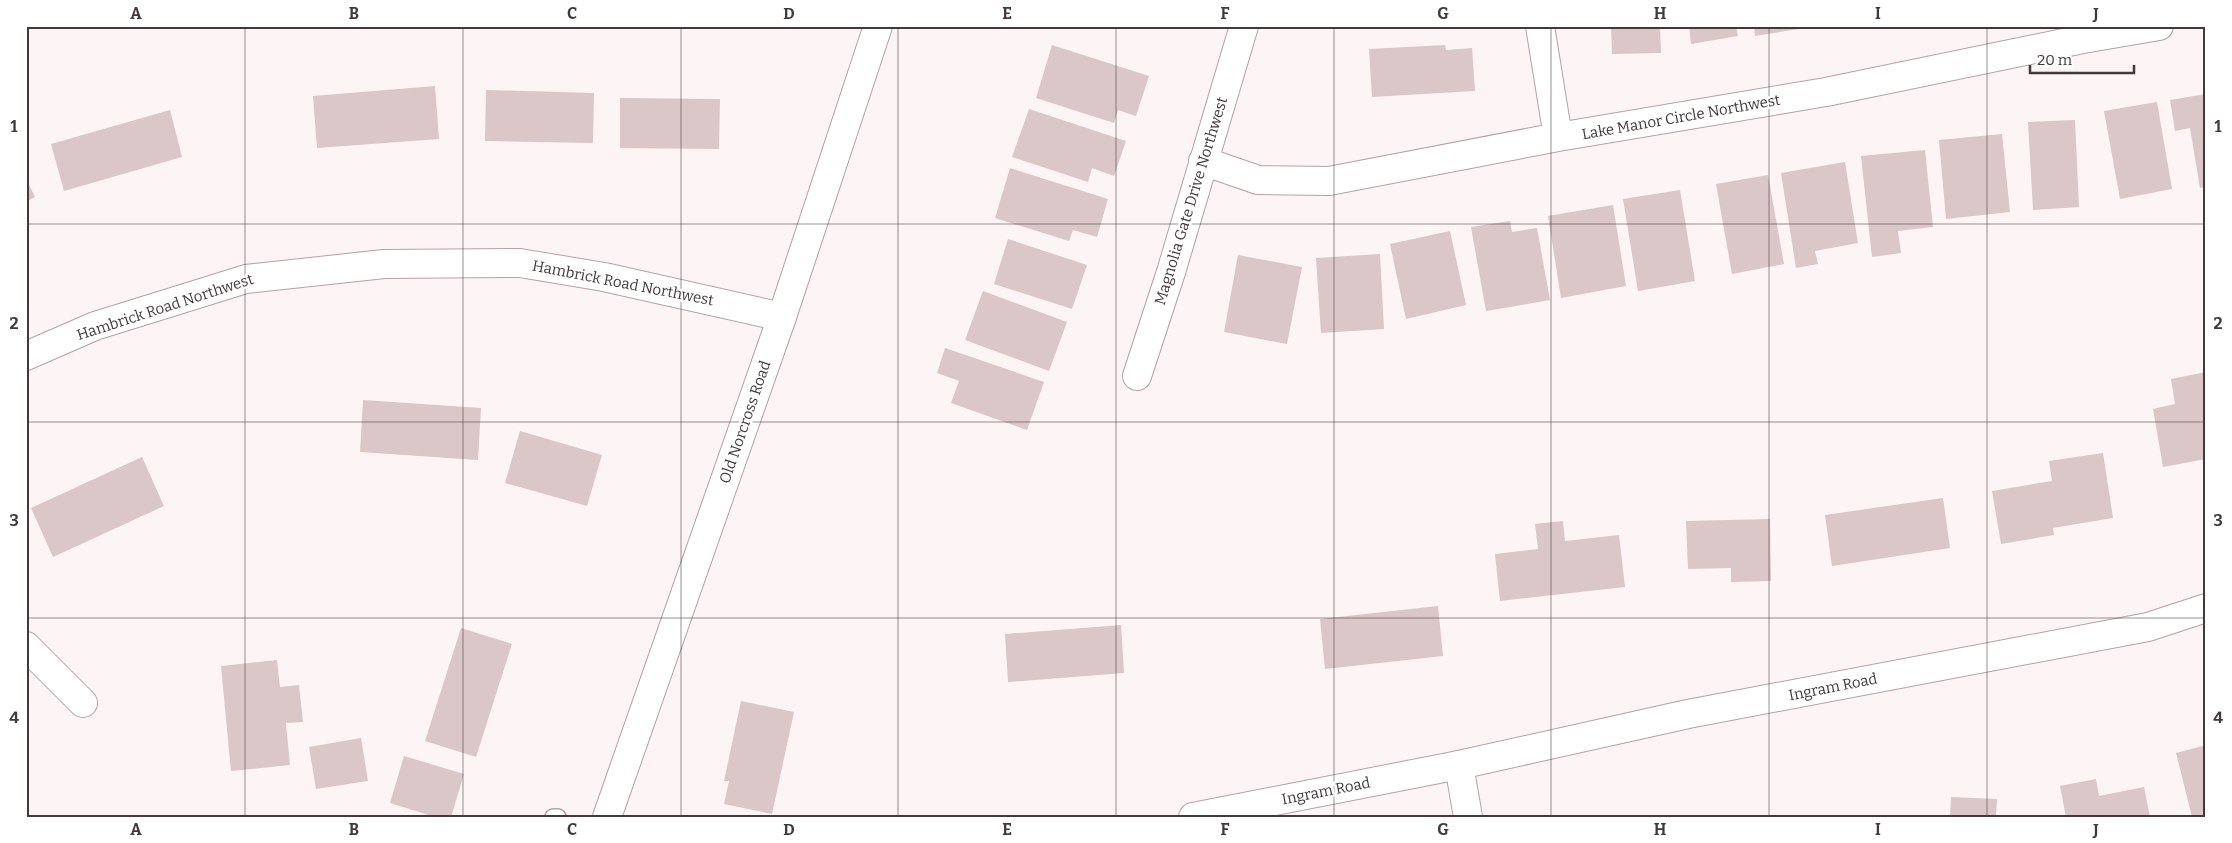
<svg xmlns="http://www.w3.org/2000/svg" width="2232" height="843" font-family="Bitter,serif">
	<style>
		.building { fill: #dbc6c8 }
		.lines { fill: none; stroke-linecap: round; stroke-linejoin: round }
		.lane-casing { stroke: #b6a1a4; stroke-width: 18 }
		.street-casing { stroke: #b6a1a4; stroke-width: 30 }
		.secondary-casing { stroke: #b6a1a4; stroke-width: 30 }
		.lane { stroke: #fff; stroke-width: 15 }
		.street { stroke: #fff; stroke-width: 28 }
		.secondary { stroke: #fff; stroke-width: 28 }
		.grid { fill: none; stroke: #41393a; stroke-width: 1; stroke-opacity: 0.55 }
		.labels { text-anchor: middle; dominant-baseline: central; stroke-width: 5; stroke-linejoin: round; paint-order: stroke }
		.street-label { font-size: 15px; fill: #41393a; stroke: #fff }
		.neatline { fill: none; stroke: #41393a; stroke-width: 2 }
		.grid-label { font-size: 16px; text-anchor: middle; font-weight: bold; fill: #41393a }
	</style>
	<rect width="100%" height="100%" fill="#fdf4f5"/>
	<!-- building -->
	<path class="building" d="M1381,26H1405V28L1382,29Z
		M1611,26H1660L1661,53L1612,54Z
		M1689,26H1736L1738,36L1691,44Z
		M1754,26H1804L1805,28L1755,36Z
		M1052,45L1149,76L1136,116L1118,110L1114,123L1036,98Z
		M1445,45L1446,50L1472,48L1475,91L1372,97L1369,49Z
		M435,86L439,139L317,148L313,96Z
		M486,90L594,93L593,143L485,141Z
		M2206,94V187L2200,188L2190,128L2175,131L2170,100Z
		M620,98L720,99L719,149L620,148Z
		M2157,102L2172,189L2120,199L2104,111Z
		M1029,109L1126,141L1114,176L1092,168L1088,182L1012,157Z
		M170,110L182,157L64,191L51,144Z
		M2075,120L2079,207L2033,210L2028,122Z
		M2002,134L2010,212L1946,219L1939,140Z
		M1925,150L1933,227L1898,231L1901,253L1872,257L1861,156Z
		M1845,162L1858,243L1815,251L1818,264L1796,268L1781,173Z
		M1010,168L1108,199L1097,237L1073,230L1069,241L995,218Z
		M1768,175L1784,264L1732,274L1716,184Z
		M26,179L35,197L26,202Z
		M1680,190L1695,281L1638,291L1623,199Z
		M1613,205L1626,286L1561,298L1548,216Z
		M1510,221L1512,232L1537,228L1550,300L1486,311L1471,227Z
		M1450,231L1466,305L1406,319L1390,244Z
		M1008,239L1087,265L1072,309L994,284Z
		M1380,254L1384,329L1321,333L1316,258Z
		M1238,255L1302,267L1287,344L1224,332Z
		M983,291L1067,322L1049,371L965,340Z
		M945,348L1044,382L1027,430L951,403L959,381L937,373Z
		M2206,372V438L2203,439L2206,459L2163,467L2153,409L2175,404L2171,379Z
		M363,400L481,408L478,460L360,452Z
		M520,431L602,455L587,506L505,483Z
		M2103,453L2113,518L2053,528L2054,535L2001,544L1992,491L2052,481L2049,461Z
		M142,457L164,506L53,557L31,508Z
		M1943,498L1950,548L1832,566L1825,515Z
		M1770,519L1771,581L1731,582V568L1688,569L1686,521Z
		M1563,521L1565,541L1619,535L1625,587L1500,601L1495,554L1538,549L1535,524Z
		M1438,606L1443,656L1325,669L1320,619Z
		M1121,625L1124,673L1008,682L1005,634Z
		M461,628L512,644L476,757L425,741Z
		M277,660L280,687L299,685L303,722L286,723L290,765L231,771L221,666Z
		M741,701L794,712L772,814L724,804L729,781H724Z
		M361,738L368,781L316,789L309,747Z
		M2206,745V817H2192L2176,753Z
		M404,756L464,774L451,817H435L390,803Z
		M2096,779L2099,796L2144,787L2150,817H2066L2060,786Z
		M1951,797L1997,799L1996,817H1950Z"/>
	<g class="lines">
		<!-- lane casing -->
		<g class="lane-casing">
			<path id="lane" d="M553,817H558"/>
		</g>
		<!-- street casing -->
		<g class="street-casing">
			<path id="street" d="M1540,26L1558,137
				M1203,161L1258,180L1329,181L1558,137L1826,92L2083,39L2159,26
				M26,356L95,326L246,279L384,264L520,263L604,277L782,317
				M1137,376L1171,272L1244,26
				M26,646L83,703
				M1459,765L1468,817"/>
		</g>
		<!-- secondary casing -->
		<g class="secondary-casing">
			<path id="secondary" d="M607,817L782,317L878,26
				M1193,817L1459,765L1688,714L2148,627L2206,608"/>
		</g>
		<!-- lane -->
		<use href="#lane" class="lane"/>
		<!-- street -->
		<use href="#street" class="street"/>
		<!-- secondary -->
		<use href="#secondary" class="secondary"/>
	</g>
	<!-- grid -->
	<path class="grid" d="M245,26V817M463,26V817M681,26V817M898,26V817M1116,26V817M1334,26V817M1551,26V817M1769,26V817M1987,26V817M26,224H2206M26,422H2206M26,618H2206"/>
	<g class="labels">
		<!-- street labels -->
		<g class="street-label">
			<text transform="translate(1681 117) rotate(-10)">Lake Manor Circle Northwest</text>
			<text transform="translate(1191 201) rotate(-73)">Magnolia Gate Drive Northwest</text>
			<text transform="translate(623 283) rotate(11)">Hambrick Road Northwest</text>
			<text transform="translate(165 307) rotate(-18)">Hambrick Road Northwest</text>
			<text transform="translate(745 422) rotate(-71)">Old Norcross Road</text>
			<text transform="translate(1833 687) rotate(-11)">Ingram Road</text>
			<text transform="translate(1326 791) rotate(-11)">Ingram Road</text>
		</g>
	</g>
	<!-- border -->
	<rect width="2232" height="843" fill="none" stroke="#ffffff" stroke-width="55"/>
	<!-- scale -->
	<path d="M2030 65v8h104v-8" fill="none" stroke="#41393a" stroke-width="2.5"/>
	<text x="2037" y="65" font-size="15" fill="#41393a" stroke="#ffffff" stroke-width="4" paint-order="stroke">20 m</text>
	<rect x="28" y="28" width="2176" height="788" class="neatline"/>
	<g class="grid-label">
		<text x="136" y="19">A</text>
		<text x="354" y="19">B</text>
		<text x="572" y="19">C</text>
		<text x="789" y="19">D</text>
		<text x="1007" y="19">E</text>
		<text x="1225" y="19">F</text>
		<text x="1443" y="19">G</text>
		<text x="1660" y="19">H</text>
		<text x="1878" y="19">I</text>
		<text x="2096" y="19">J</text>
		<text x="14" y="132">1</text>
		<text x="2218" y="132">1</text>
		<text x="14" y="329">2</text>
		<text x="2218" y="329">2</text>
		<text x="14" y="526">3</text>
		<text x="2218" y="526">3</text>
		<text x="14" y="723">4</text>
		<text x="2218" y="723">4</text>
		<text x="136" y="835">A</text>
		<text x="354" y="835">B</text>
		<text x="572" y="835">C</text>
		<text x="789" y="835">D</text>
		<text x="1007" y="835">E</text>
		<text x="1225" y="835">F</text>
		<text x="1443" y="835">G</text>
		<text x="1660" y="835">H</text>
		<text x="1878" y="835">I</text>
		<text x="2096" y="835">J</text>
	</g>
</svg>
